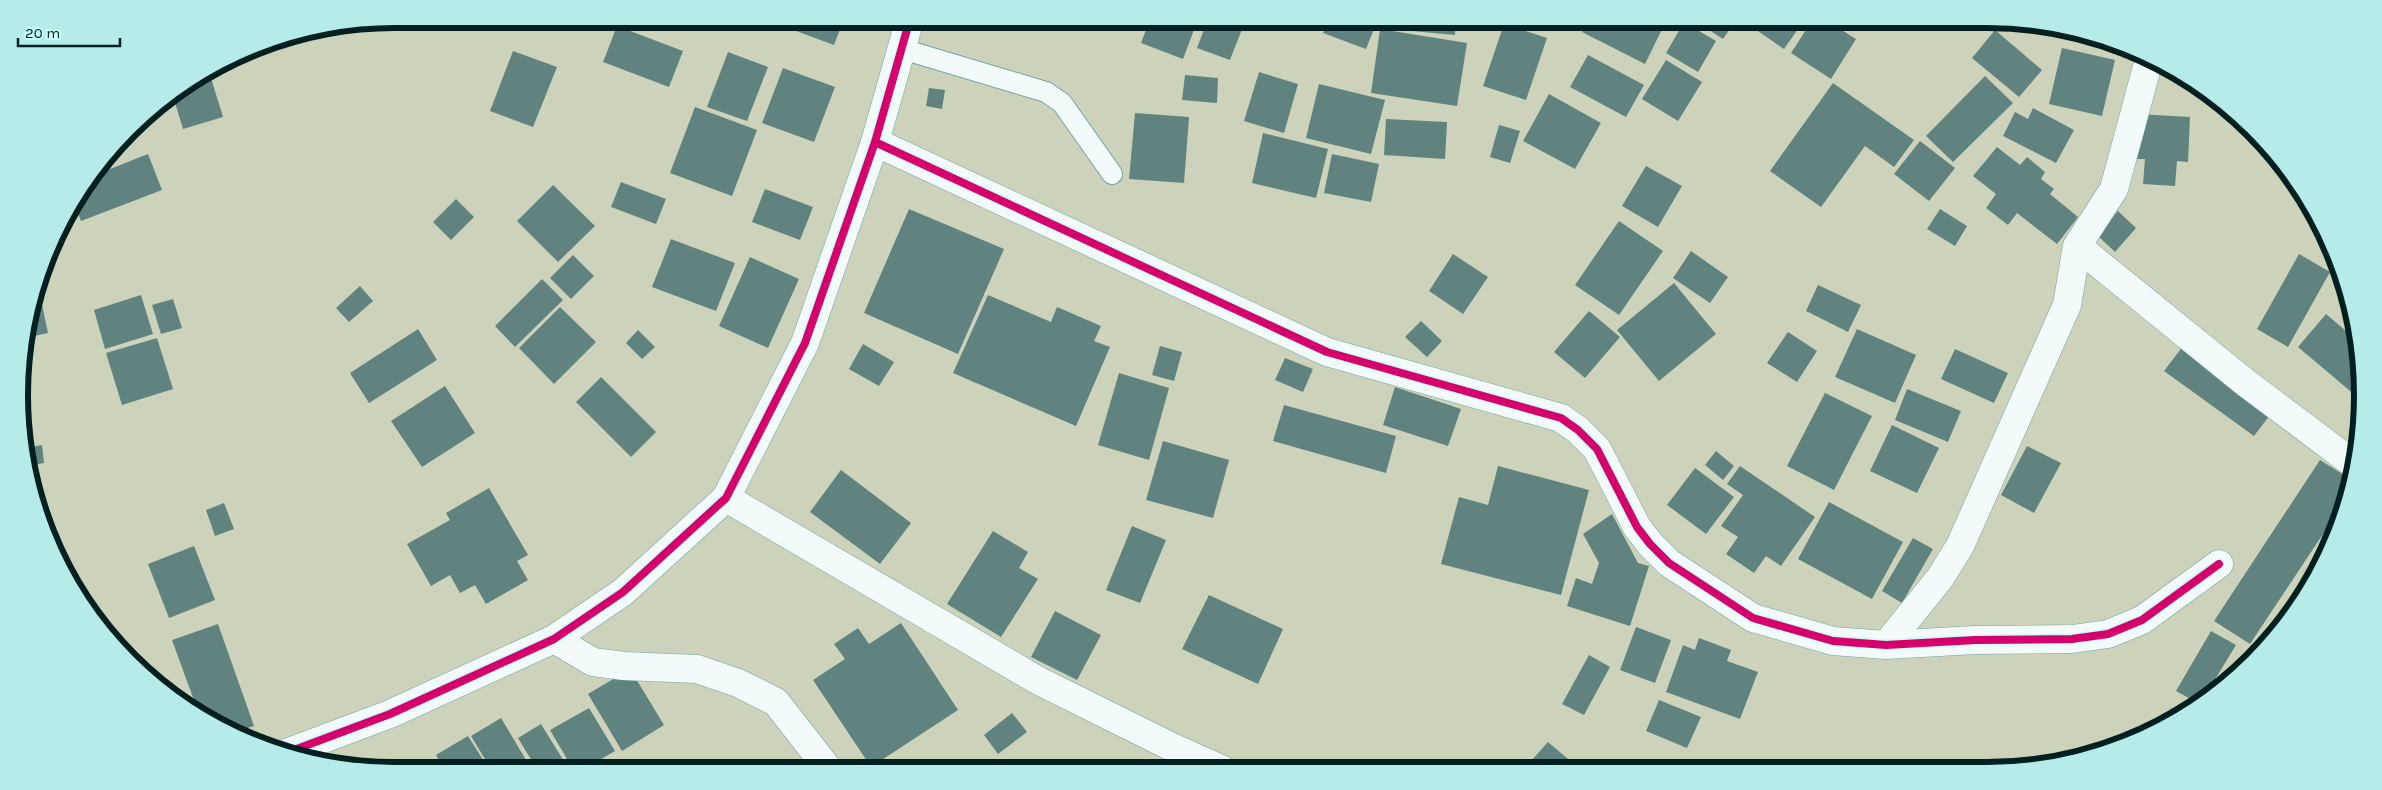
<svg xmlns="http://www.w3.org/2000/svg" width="2382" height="790" font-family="Karla,sans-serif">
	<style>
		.green { fill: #ccd3ba }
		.building { fill: #608380 }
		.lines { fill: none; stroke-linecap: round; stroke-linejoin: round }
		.lane-casing { stroke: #74a3a2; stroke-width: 22 }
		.street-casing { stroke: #74a3a2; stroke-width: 29 }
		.secondary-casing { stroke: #74a3a2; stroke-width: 29 }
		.lane { stroke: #f2fbfa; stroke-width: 20 }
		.street { stroke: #f2fbfa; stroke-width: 28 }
		.secondary { stroke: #f2fbfa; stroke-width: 28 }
		.cycleway-casing { stroke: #c5fefc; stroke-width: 11 }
		.cycleway { stroke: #d6006c; stroke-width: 8 }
		.rim { fill: none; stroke: #00201f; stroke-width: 6 }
	</style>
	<rect width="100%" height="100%" fill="#a9e2e0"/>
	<!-- green -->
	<path class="green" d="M395,19H1987L2084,31L2153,57L2216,96L2270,147L2313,207L2343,274L2360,346L2362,419L2351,492L2313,583L2235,678L2131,742L2036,768L395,771L298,759L186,708L129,661L82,604L32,492L20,419L22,346L58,228L97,166L147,112L251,47L322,26Z"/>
	<!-- building -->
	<path class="building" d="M773,19H844L834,45L772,22Z
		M1031,19H1068L1066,29L1030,22Z
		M1135,19H1198L1183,59L1141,43L1147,27L1134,22Z
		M1208,19H1246L1230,60L1197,48Z
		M1329,19H1378L1366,49L1323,33Z
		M1402,19H1456L1455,35L1401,30Z
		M1589,19H1667L1645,64L1582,32Z
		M1692,19H1737L1723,39Z
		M1748,19H1805L1784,49L1746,23Z
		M1813,19H1824L1856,39L1831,79L1791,53Z
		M1684,22L1716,41L1698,72L1666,53Z
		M2020,23L2062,29L2060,38Z
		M1504,24L1547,38L1526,100L1483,86Z
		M617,26L683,51L669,87L603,62Z
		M1380,29L1467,43L1457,106L1371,93Z
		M1995,30L2042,70L2019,97L1972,58Z
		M2079,31L2121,45L2118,51L2077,36Z
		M2062,48L2115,60L2102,116L2049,104Z
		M513,51L557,67L533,127L490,111Z
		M728,52L768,67L747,121L707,107Z
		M1588,55L1644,85L1626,117L1570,87Z
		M1666,60L1702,82L1678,121L1642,99Z
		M783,68L835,87L814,142L762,123Z
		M1259,72L1298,84L1284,133L1244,121Z
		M1185,75L1218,78L1217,103L1182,100Z
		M1985,76L2013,103L1953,162L1926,136Z
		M211,78L223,117L183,129L173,96L193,83Z
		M1833,83L1914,140L1894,167L1865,146L1821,207L1770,171Z
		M1319,84L1385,100L1371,154L1306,138Z
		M929,88L945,90L942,109L926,106Z
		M1549,94L1601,123L1575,169L1523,141Z
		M695,107L757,130L732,196L670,173Z
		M2033,108L2074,130L2056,163L2003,136L2015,112L2028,119Z
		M1135,113L1189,117L1184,183L1129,179Z
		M2138,114L2190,117L2188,162L2177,161L2175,186L2143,184L2145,159H2135Z
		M1386,119L1447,122L1445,159L1384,155Z
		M1499,125L1520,131L1510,163L1490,157Z
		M1263,133L1328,149L1316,198L1252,183Z
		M1920,141L1955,168L1929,201L1894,174Z
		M1997,147L2020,165L2027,157L2045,172L2041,179L2054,189L2050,194L2078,217L2057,244L2017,213L2008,225L1986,208L1996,194L1973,176Z
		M148,154L162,190L81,221L74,203L90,177Z
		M1332,154L1379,164L1371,202L1324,193Z
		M1646,166L1682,186L1658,227L1622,206Z
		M621,182L666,199L656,224L611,207Z
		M553,185L595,226L558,262L517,221Z
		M765,189L813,207L800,240L752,222Z
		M456,199L474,217L451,240L433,222Z
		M909,209L1004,249L958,354L864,313Z
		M1940,209L1967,226L1955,246L1927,229Z
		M2118,211L2136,228L2115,252L2097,235Z
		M1619,221L1663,251L1619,315L1575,285Z
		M671,239L735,263L716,311L652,287Z
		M1691,251L1728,277L1710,303L1673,278Z
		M1453,254L1488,277L1463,314L1429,291Z
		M2299,254L2330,272L2288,347L2257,329Z
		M573,255L594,276L571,299L550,278Z
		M750,257L799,279L768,348L719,326Z
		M542,279L563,300L515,347L495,326Z
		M1674,283L1716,334L1659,381L1617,330Z
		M1818,285L1861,305L1848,332L1806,311Z
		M360,286L373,301L349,322L336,308Z
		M39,290L48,333L25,338L27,328Z
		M141,295L153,334L105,349L94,310Z
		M988,295L1051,322L1057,307L1101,326L1094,341L1110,347L1076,426L953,373Z
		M173,299L182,328L161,334L152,305Z
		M560,307L596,342L554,384L519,348Z
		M1589,311L1620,337L1585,378L1554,352Z
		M2326,314L2359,342L2362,401L2298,347Z
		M1421,321L1442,341L1427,357L1405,337Z
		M418,329L437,360L369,403L350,373Z
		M1857,329L1916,355L1895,403L1835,377Z
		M638,330L655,347L642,359L626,343Z
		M1788,332L1817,351L1797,382L1767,363Z
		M157,338L173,389L122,405L106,353Z
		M863,344L894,362L879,386L849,369Z
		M1160,346L1182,352L1174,381L1152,375Z
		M2183,346L2273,411L2254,436L2164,371Z
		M1955,349L2008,373L1994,403L1941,379Z
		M1285,358L1313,369L1303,392L1275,380Z
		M1119,373L1169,388L1149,460L1098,445Z
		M601,377L656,432L631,457L576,402Z
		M445,386L475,433L422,467L391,421Z
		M1395,387L1461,409L1448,446L1383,425Z
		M1907,389L1961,411L1948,442L1895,420Z
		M1825,393L1872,416L1834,490L1787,466Z
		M1284,405L1396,436L1386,473L1273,441Z
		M1892,425L1939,448L1917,493L1870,471Z
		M1163,441L1229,460L1213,518L1146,500Z
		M42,445L44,463L27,466L25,448Z
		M2027,446L2061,463L2034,513L2001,495Z
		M1716,451L1734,466L1723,480L1705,465Z
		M2320,460L2352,480L2351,492L2250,644L2214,621Z
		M1498,466L1589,490L1561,595L1441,564L1459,497L1488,505Z
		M1740,466L1815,517L1781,566L1766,556L1754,573L1726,554L1738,537L1721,526L1743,495L1727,484Z
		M1695,468L1734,497L1706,534L1667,505Z
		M841,470L911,523L880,564L810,512Z
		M489,488L528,555L517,561L528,580L486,604L475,585L460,593L450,575L431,586L407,544L450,520L446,513Z
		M1829,502L1903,542L1872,599L1798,559Z
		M224,503L234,529L215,536L206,510Z
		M1612,514L1638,563L1649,566L1630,626L1567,606L1576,578L1592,584L1599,563L1583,534Z
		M1132,526L1166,540L1140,603L1106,590Z
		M993,531L1028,552L1019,568L1038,579L1001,637L947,604Z
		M1913,538L1933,549L1902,603L1882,591Z
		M194,546L215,600L169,618L148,564Z
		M1209,595L1283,629L1258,684L1182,649Z
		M1055,611L1101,635L1077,680L1031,657Z
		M901,623L958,710L871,767L813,680L845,659L834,644L858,628L869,644Z
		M218,624L254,726L238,731L199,714L172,640Z
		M1636,627L1671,640L1655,683L1620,670Z
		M2211,631L2236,645L2205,696L2196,702L2176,691Z
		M1699,638L1731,650L1727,661L1758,672L1740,719L1666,692L1683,645L1695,650Z
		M1589,655L1610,667L1584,715L1562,704Z
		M630,669L664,725L622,751L588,694Z
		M1659,700L1701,717L1687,748L1646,731Z
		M589,708L615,751L581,771H574L550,730Z
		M2171,708L2179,713L2164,722Z
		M1012,713L1027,732L998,754L984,735Z
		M501,718L532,770L492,771L471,736Z
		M541,724L570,771H538L518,738Z
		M468,736L487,766L479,771H445L436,755Z
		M1548,742L1580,769H1524Z
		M811,759L817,770H788Z"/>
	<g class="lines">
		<!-- lane casing -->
		<g class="lane-casing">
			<path id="lane" d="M902,49L1046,92L1062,103L1112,174"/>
		</g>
		<!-- street casing -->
		<g class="street-casing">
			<path id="street" d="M875,142L1327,352L1561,418L1578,430L1597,449L1637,527L1650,544L1669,563L1753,618L1833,641L1886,645L1975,640L2072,639L2108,634L2142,620L2219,564
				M2077,246L2246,383L2355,465
				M726,498L1039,681L1174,748L1223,770
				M554,639L593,662L624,666L697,669L738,683L776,702L829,770
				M1886,645L1940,578L1960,546L2067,305L2077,246L2114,189L2150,56"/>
		</g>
		<!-- secondary casing -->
		<g class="secondary-casing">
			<path id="secondary" d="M286,753L390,714L554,639L623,592L726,498L805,343L875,142L910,19"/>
		</g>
		<!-- lane -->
		<use href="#lane" class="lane"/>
		<!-- street -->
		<use href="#street" class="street"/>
		<!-- secondary -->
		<use href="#secondary" class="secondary"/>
		<!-- cycleway casing -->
		<g class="cycleway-casing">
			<path id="cycleway" d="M875,142L1327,352L1561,418L1578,430L1597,449L1637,527L1650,544L1669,563L1753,618L1833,641L1886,645L1975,640L2072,639L2108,634L2142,620L2219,564
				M286,753L390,714L554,639L623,592L726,498L805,343L875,142L910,19"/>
		</g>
		<!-- cycleway -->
		<use href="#cycleway" class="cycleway"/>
	</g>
	<!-- crop -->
	<path d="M0 0H2382V790H0ZM395 28H1987A367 367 0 0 1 2354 395V395A367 367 0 0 1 1987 762H395A367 367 0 0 1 28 395V395A367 367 0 0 1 395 28Z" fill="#b5ecea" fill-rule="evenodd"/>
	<path class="rim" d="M395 28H1987A367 367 0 0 1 2354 395V395A367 367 0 0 1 1987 762H395A367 367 0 0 1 28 395V395A367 367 0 0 1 395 28Z"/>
	<!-- scale -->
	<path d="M18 38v8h102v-8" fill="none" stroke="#00201f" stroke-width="2.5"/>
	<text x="25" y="38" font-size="15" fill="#00201f" stroke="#c5fefc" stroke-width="4" paint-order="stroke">20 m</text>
</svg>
